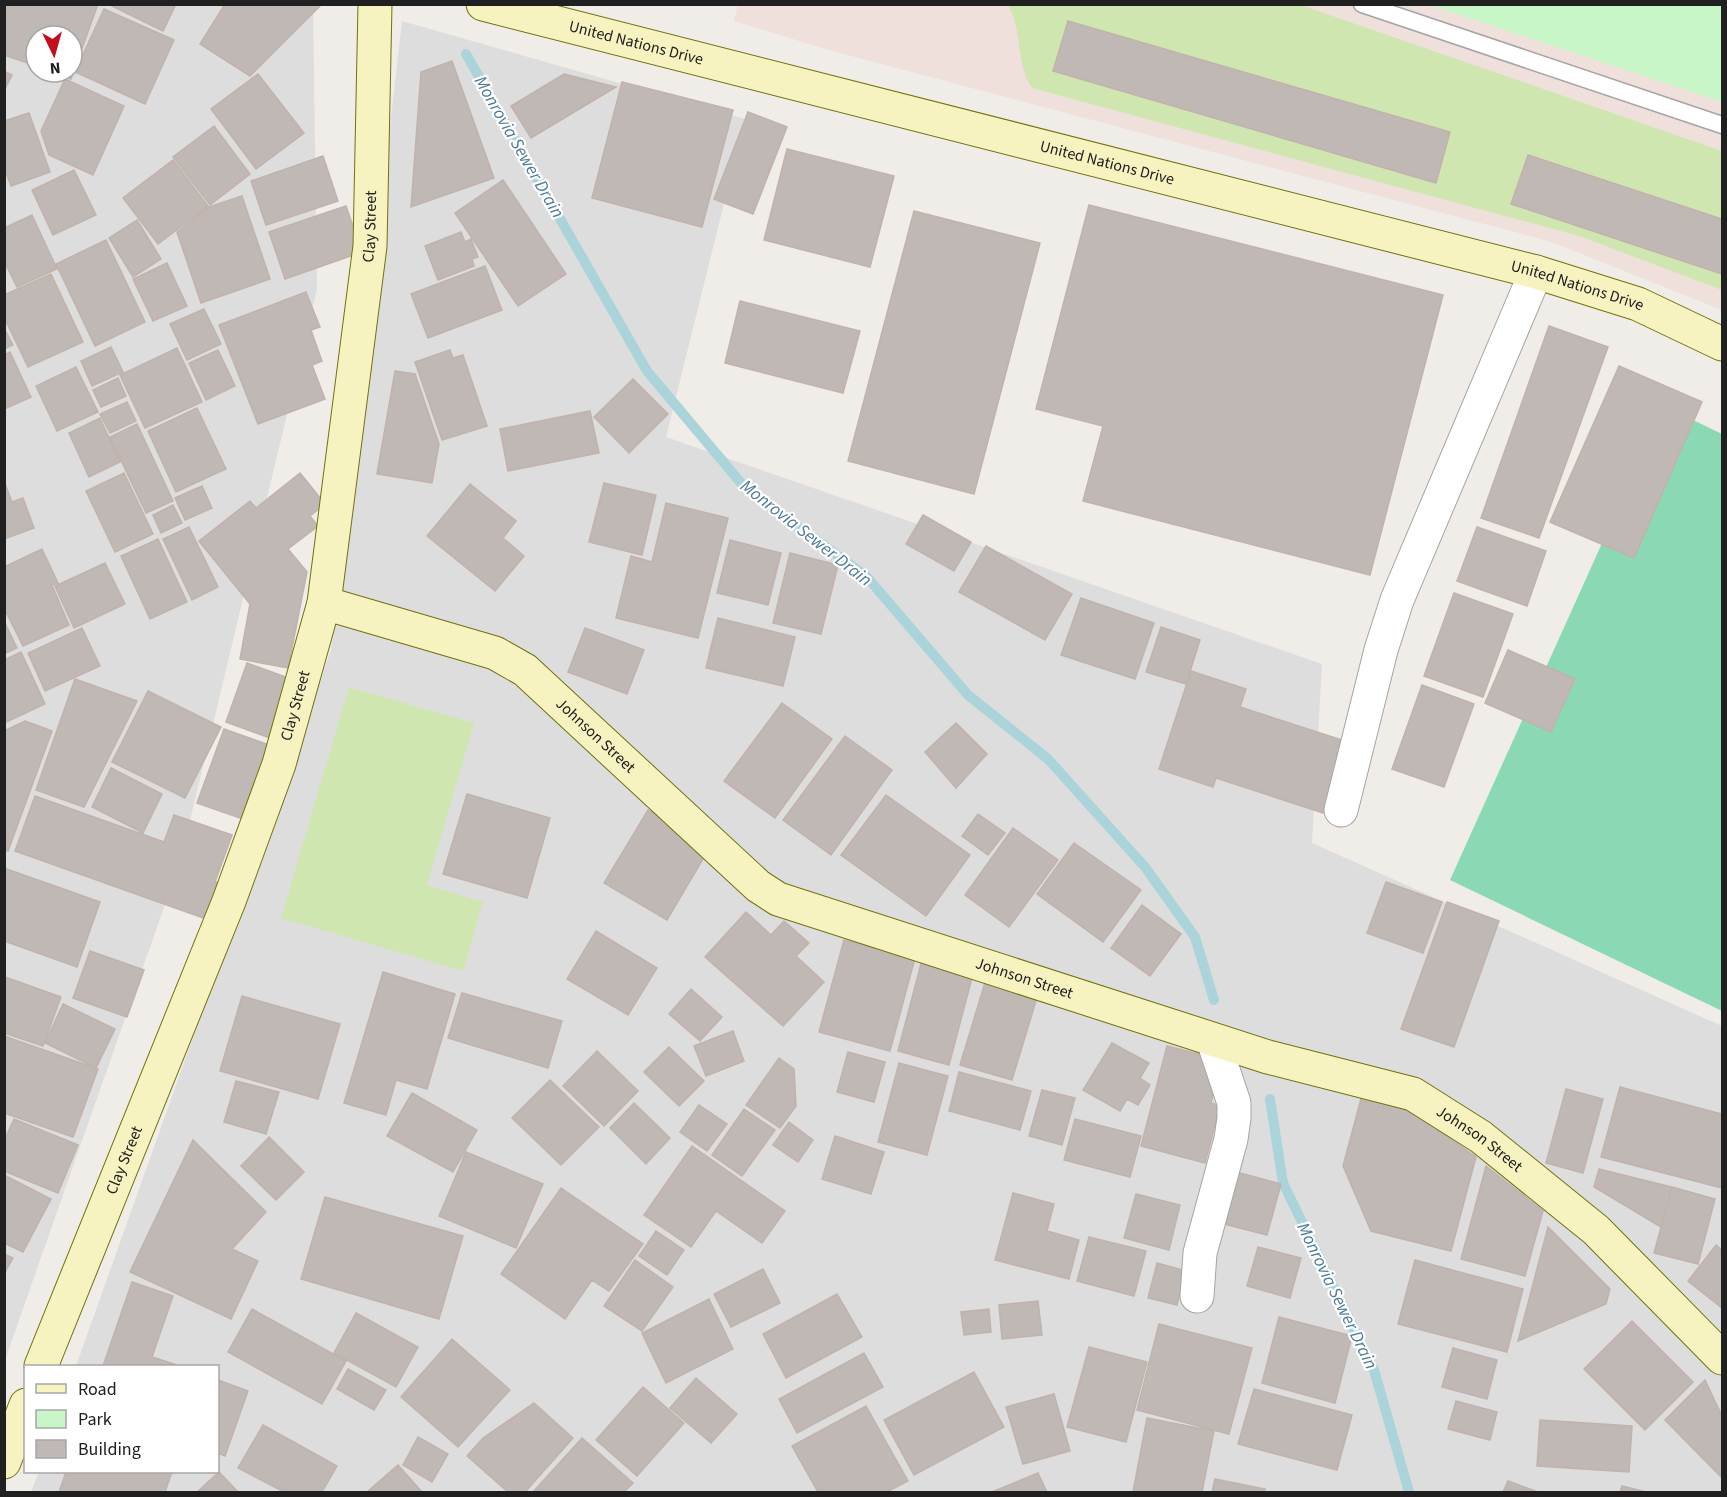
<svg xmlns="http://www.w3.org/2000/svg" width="1727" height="1497" font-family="'Source Sans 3',sans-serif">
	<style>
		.residential { fill: #dedddd; fill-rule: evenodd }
		.military { fill: #f0e0dc }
		.grass { fill: #d0e6b1 }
		.park { fill: #c9f6c8 }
		.pitch { fill: #8bd9b4 }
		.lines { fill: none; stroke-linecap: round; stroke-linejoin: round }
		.stream { stroke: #abd4da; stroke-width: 10 }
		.building { fill: #c0b8b4; stroke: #c1b2ab; stroke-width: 1.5 }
		.lane-casing { stroke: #a4a4a4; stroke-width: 19 }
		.street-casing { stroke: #a4a4a4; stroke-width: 35 }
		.secondary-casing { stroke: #70720d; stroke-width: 35 }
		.lane { stroke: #fff; stroke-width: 16 }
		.street { stroke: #fff; stroke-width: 33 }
		.secondary { stroke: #f6f3c0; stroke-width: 33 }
		.labels { text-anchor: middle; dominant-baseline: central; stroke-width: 4.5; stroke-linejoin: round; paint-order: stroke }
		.street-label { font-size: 16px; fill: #202020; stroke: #fff }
		.water-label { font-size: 18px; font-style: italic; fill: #4c7b9b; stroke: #fff }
	</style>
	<rect width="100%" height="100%" fill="#f0ece7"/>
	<!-- residential -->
	<path class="residential" d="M5,5H313L317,289L180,862L5,1360ZM36,36H72V72H36Z
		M402,21L745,119L666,437L1322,664L1312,843L1722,1026V1492H31L39,1472H218V1366H76L331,650Z"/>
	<!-- military -->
	<path class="military" d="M738,4L1722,5V310L1552,242L825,49L734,21Z"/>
	<!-- grass -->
	<path class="grass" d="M1008,5H1301L1722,151V290L1579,236L1032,88C1015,63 1023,31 1008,5Z
		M349,687L474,723L427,885L483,902L463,971L281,918Z"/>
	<!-- park -->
	<path class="park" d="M1430,5H1722V102Z"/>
	<!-- pitch -->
	<path class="pitch" d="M1664,406L1722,434V1011L1450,880Z"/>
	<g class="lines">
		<!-- stream -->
		<path class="stream" d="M466,54L647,371L746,489L866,576L968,695L1048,759L1145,867L1195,937L1214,1000
			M1270,1099L1283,1183L1374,1370L1409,1492"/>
	</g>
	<!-- building -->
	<path class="building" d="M5,4H98L71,79L52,72H72V36H36V66L4,55Z
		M108,4H176L163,31Z
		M225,4H322L250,76L200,44Z
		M104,9L174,40L145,104L75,72Z
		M1068,21L1450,132L1436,183L1053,71Z
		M452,61L494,178L411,207L421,72Z
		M4,71L12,75L4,91Z
		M258,74L304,133L256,169L211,109Z
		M564,74L616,87L531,138L511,106Z
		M65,79L124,106L93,175L49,155L41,131Z
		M622,82L733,110L702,227L592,198Z
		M748,112L787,127L753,214L714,199Z
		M29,113L50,172L11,186L4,167V121Z
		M214,126L250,174L210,205L173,157Z
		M787,149L894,176L870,267L764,240Z
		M1528,155L1722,219V274L1511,204Z
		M323,156L338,201L266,225L251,181Z
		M173,160L208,206L158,244L123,198Z
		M74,170L96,215L53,235L32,190Z
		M503,180L566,274L518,306L455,213Z
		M242,196L270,279L201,303L177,232L209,207Z
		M1089,205L1443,295L1370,575L1083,501L1103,426L1036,409Z
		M346,206L362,252L285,279L269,232Z
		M914,211L1040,243L974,494L848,461Z
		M32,215L57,269L17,287L4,261V228Z
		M137,220L161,259L133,277L109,238Z
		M461,232L465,242L471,239L478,257L472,259L474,266L438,280L425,246Z
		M106,240L145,322L95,346L56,264Z
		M167,263L187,306L153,321L133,279Z
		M485,266L502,310L428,338L411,294Z
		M51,274L83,342L28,367L4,317V295Z
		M306,292L320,327L311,330L322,361L312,365L325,399L258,424L219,325Z
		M740,301L860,331L843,393L725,363Z
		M204,309L221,344L187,360L170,324Z
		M1549,326L1608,347L1539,538L1481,518Z
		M4,328L13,345L4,349Z
		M111,347L123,372L92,386L81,361Z
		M177,348L202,402L145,428L120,375Z
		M218,350L235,386L206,400L189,363Z
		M450,350L453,358L463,355L487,426L442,440L415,362Z
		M10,352L31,397L4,409V355Z
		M1619,366L1702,402L1634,558L1550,522Z
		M76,367L98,412L57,431L36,386Z
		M395,371L415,374L439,444L432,483L377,474Z
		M118,378L126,396L101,407L93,390Z
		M633,379L668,414L629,453L594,417Z
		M127,402L136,421L110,433L100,414Z
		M197,408L226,469L176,492L148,431Z
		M590,411L599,453L508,471L500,429Z
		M100,418L120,462L89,477L69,433Z
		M137,424L173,501L146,513L110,437Z
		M124,473L153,534L115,552L86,491Z
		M300,473L325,504L310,516L318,526L288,549L307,572L288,668L240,659L250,604L199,541L250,501L256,508Z
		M4,481L12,502L23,498L34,528L4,539Z
		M604,483L656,495L642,555L589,542Z
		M470,484L516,521L503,538L524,556L495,591L427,536Z
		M202,486L212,508L185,520L175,498Z
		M666,503L728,518L698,638L616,618L631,556L652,562Z
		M173,505L182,523L161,533L153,515Z
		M923,515L971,542L954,571L906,544Z
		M189,527L218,587L192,600L163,539Z
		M1477,527L1546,551L1527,606L1457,581Z
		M158,539L187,602L150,619L121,556Z
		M730,540L781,553L768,605L717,593Z
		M986,546L1072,594L1045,640L959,592Z
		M42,549L58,583L52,585L69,625L23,646L4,608V567Z
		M790,553L838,565L821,634L773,623Z
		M105,563L125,604L74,628L55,586Z
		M1454,593L1513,614L1483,697L1424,676Z
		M1081,598L1154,623L1135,679L1061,655Z
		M718,618L795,637L783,686L706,668Z
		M4,621L17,648L4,654Z
		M1161,627L1200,640L1186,684L1146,672Z
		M82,628L100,666L45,691L28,653Z
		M585,628L644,650L627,694L568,672Z
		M1508,650L1575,679L1551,732L1485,703Z
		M21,652L45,704L4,723V660Z
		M247,663L291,679L270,738L226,722Z
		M1191,671L1246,689L1240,707L1348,742L1323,813L1216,778L1213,787L1159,769Z
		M75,679L137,701L84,807L36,790Z
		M1422,685L1474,704L1444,787L1392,769Z
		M148,691L221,727L185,798L112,762Z
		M782,703L832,739L775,818L724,781Z
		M25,721L52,731L8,851L4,850V731Z
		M956,723L987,754L956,788L925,752Z
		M224,729L269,745L243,819L197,803Z
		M845,736L892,770L831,855L783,820Z
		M111,768L162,794L143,833L92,807Z
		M467,794L550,818L527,898L443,874Z
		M886,795L970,855L926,916L841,855Z
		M35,796L164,842L174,815L232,835L215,882L222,884L209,920L15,851Z
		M648,810L710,847L667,920L604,883Z
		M978,814L1005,833L988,855L962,836Z
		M1013,828L1058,860L1009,927L965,895Z
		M1074,843L1141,890L1103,942L1037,894Z
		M4,868L100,902L77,967L4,941Z
		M1386,882L1442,902L1423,953L1367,933Z
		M1447,902L1499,921L1454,1047L1401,1029Z
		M1142,905L1181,934L1150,976L1111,948Z
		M746,912L771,935L784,921L809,943L796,956L824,982L783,1026L705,957Z
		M596,931L657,968L628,1015L567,979Z
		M844,940L915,958L890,1051L819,1032Z
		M90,951L144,970L127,1017L73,998Z
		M922,960L973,974L949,1065L898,1051Z
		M383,972L455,994L427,1089L396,1080L386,1115L344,1103Z
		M987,976L1039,991L1012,1080L960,1065Z
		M5,977L61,997L43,1046L4,1033Z
		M691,989L722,1017L700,1041L669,1014Z
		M462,993L562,1021L548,1068L448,1038Z
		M242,996L340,1024L318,1099L220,1071Z
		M63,1004L115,1029L96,1068L45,1043Z
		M733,1031L744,1061L706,1076L694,1046Z
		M4,1036L98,1069L73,1137L4,1113Z
		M1112,1043L1149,1063L1140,1078L1150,1085L1138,1105L1127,1099L1120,1111L1083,1090Z
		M1167,1046L1202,1055L1216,1082L1211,1103L1220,1106L1205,1163L1141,1146Z
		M669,1047L704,1081L679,1106L644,1072Z
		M597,1051L638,1091L604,1126L563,1086Z
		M848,1052L885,1062L874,1102L837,1092Z
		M779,1058L794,1069L796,1106L780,1128L746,1105Z
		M899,1063L948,1076L927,1155L878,1142Z
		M959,1072L1031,1091L1020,1130L949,1111Z
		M550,1080L599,1127L561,1165L512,1118Z
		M236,1081L279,1092L266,1134L224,1122Z
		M1620,1087L1722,1114V1188L1601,1157Z
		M1566,1089L1603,1099L1583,1173L1546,1163Z
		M1042,1090L1075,1098L1062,1145L1029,1136Z
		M412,1093L477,1130L453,1172L387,1136Z
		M1362,1095L1404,1106L1476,1157L1451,1251L1371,1231L1343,1166Z
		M634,1103L670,1138L646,1164L610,1128Z
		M699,1105L727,1124L707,1151L680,1132Z
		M744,1109L775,1130L742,1176L712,1155Z
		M14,1119L78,1145L58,1193L4,1171V1141Z
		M1075,1119L1141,1136L1130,1177L1064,1160Z
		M789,1122L813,1140L798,1162L773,1145Z
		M835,1136L884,1152L871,1194L822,1179Z
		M269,1137L304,1172L276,1200L241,1166Z
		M193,1140L266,1212L232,1249L258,1261L231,1319L130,1272Z
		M692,1146L785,1211L762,1243L716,1211L691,1247L644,1215Z
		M466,1152L543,1184L516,1248L439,1216Z
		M1486,1166L1543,1211L1525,1276L1461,1259Z
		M1599,1169L1672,1187L1661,1227L1594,1187Z
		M1229,1170L1281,1184L1267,1235L1216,1222Z
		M4,1175L51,1199L23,1252L4,1243Z
		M1672,1187L1715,1199L1698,1264L1654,1253Z
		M561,1188L643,1244L609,1291L592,1280L565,1319L501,1274Z
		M1013,1193L1054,1204L1047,1231L1079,1240L1069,1279L995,1260Z
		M1136,1194L1180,1205L1169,1250L1124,1238Z
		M325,1197L463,1236L439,1319L301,1279Z
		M1548,1227L1610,1289L1606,1304L1518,1341Z
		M656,1231L684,1250L667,1275L639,1256Z
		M1089,1237L1146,1251L1134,1296L1077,1281Z
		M1716,1245L1722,1250V1308L1688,1281Z
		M1258,1247L1301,1258L1290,1298L1247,1286Z
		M4,1254L13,1258L4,1274Z
		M635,1260L673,1287L642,1331L604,1306Z
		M1415,1260L1523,1289L1507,1352L1398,1324Z
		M1157,1263L1186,1271L1177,1305L1148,1298Z
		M763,1269L780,1303L731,1327L714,1294Z
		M132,1282L173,1296L152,1357L180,1366H103Z
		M837,1294L862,1337L786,1378L763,1334Z
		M709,1299L733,1349L666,1383L642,1333Z
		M1038,1301L1042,1335L1002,1339L999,1305Z
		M252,1309L346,1361L322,1404L228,1352Z
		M989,1309L991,1332L964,1335L961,1312Z
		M356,1313L418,1347L396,1387L334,1353Z
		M1279,1317L1352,1336L1335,1403L1262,1383Z
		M1632,1321L1693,1382L1645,1430L1584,1369Z
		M1159,1324L1252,1348L1229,1434L1137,1410Z
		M452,1339L510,1390L458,1447L401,1397Z
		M1089,1347L1147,1362L1126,1442L1067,1427Z
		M1453,1348L1497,1360L1487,1399L1442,1387Z
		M864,1353L883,1387L797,1433L779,1399Z
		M348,1369L386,1390L374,1410L337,1389Z
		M974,1372L1004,1427L914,1475L884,1420Z
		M696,1378L737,1414L711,1443L670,1408Z
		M218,1380L248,1391L225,1456L218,1453Z
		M1705,1380L1722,1416V1478L1665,1420Z
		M643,1387L684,1423L637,1476L596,1440Z
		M1254,1389L1352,1415L1337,1470L1238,1444Z
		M1054,1394L1070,1451L1023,1464L1006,1407Z
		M1456,1401L1497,1412L1490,1440L1448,1429Z
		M534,1403L573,1438L525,1492H508L467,1456L483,1438Z
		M866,1406L908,1481L887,1492H818L792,1446Z
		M1147,1418L1214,1431L1202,1492H1133Z
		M1540,1420L1632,1426L1629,1472L1537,1466Z
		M263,1425L337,1466L322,1492H284L238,1468Z
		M418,1437L448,1454L432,1482L403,1465Z
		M582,1438L633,1483L624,1492H533Z
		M398,1465L422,1492H367Z
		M66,1472H172L165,1492H59Z
		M219,1472L238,1492H197Z
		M1038,1473L1047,1492H992Z
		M1215,1479L1265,1489L1264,1492H1212Z
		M1508,1481L1538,1492H1503Z
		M1622,1486L1646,1492H1620Z"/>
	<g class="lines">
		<!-- lane casing -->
		<g class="lane-casing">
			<path id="lane" d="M1362,4L1722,125"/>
		</g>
		<!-- street casing -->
		<g class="street-casing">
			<path id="street" d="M1341,810L1381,650L1397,600L1536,272
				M1197,1296L1200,1253L1231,1139L1234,1118V1103L1213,1040"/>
		</g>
		<!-- secondary casing -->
		<g class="secondary-casing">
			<g id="secondary">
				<path id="s1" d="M483,4L1536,272L1638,304L1722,344"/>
				<path id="s2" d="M324,603L495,653L525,670L758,886L778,899L1268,1057L1413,1094L1481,1137L1596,1230L1722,1358"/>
				<path id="s3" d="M41,1366L229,901L279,764L324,603L370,246L375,4"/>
				<path d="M4,1462L26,1405"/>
			</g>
		</g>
		<!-- lane -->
		<use href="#lane" class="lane"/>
		<!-- street -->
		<use href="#street" class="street"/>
		<!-- secondary -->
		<use href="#secondary" class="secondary"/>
	</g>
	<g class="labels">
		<!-- street labels -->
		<g class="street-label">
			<text stroke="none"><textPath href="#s1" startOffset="158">United Nations Drive</textPath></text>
			<text stroke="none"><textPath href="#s1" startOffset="644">United Nations Drive</textPath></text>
			<text stroke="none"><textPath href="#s3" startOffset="1194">Clay Street</textPath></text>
			<text stroke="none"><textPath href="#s1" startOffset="1130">United Nations Drive</textPath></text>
			<text stroke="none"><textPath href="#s3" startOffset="708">Clay Street</textPath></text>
			<text stroke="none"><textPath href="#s2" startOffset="309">Johnson Street</textPath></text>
			<text stroke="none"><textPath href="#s2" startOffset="813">Johnson Street</textPath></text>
			<text stroke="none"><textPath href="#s2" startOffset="1299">Johnson Street</textPath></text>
			<text stroke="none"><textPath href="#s3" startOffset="222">Clay Street</textPath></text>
		</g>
		<!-- water labels -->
		<g class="water-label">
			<text transform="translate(519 147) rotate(60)">Monrovia Sewer Drain</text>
			<text transform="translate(806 533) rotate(38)">Monrovia Sewer Drain</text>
			<text transform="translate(1337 1296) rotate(64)">Monrovia Sewer Drain</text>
		</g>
	</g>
	<!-- border -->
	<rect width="1727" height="1497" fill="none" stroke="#202020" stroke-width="12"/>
	<!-- legend -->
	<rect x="24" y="1365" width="195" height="108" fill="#ffffff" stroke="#a6a6a6" stroke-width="1.5"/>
	<rect x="36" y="1384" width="30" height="9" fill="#f6f3c0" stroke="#a6a6a6" stroke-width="1.5"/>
	<text x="78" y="1395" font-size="18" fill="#202020">Road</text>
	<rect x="36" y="1410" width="30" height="18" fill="#c9f6c8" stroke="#a6a6a6" stroke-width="1.5"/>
	<text x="78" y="1425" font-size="18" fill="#202020">Park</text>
	<rect x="36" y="1440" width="30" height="18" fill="#c0b8b4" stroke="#a6a6a6" stroke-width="1.5"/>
	<text x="78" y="1455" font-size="18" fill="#202020">Building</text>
	<!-- north arrow -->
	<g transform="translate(54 54) rotate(175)"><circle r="28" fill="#ffffff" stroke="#a6a6a6" stroke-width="1.5"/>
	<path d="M0-4.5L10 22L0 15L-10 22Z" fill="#c20e1f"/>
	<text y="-9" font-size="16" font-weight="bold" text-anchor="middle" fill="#202020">N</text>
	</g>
</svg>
